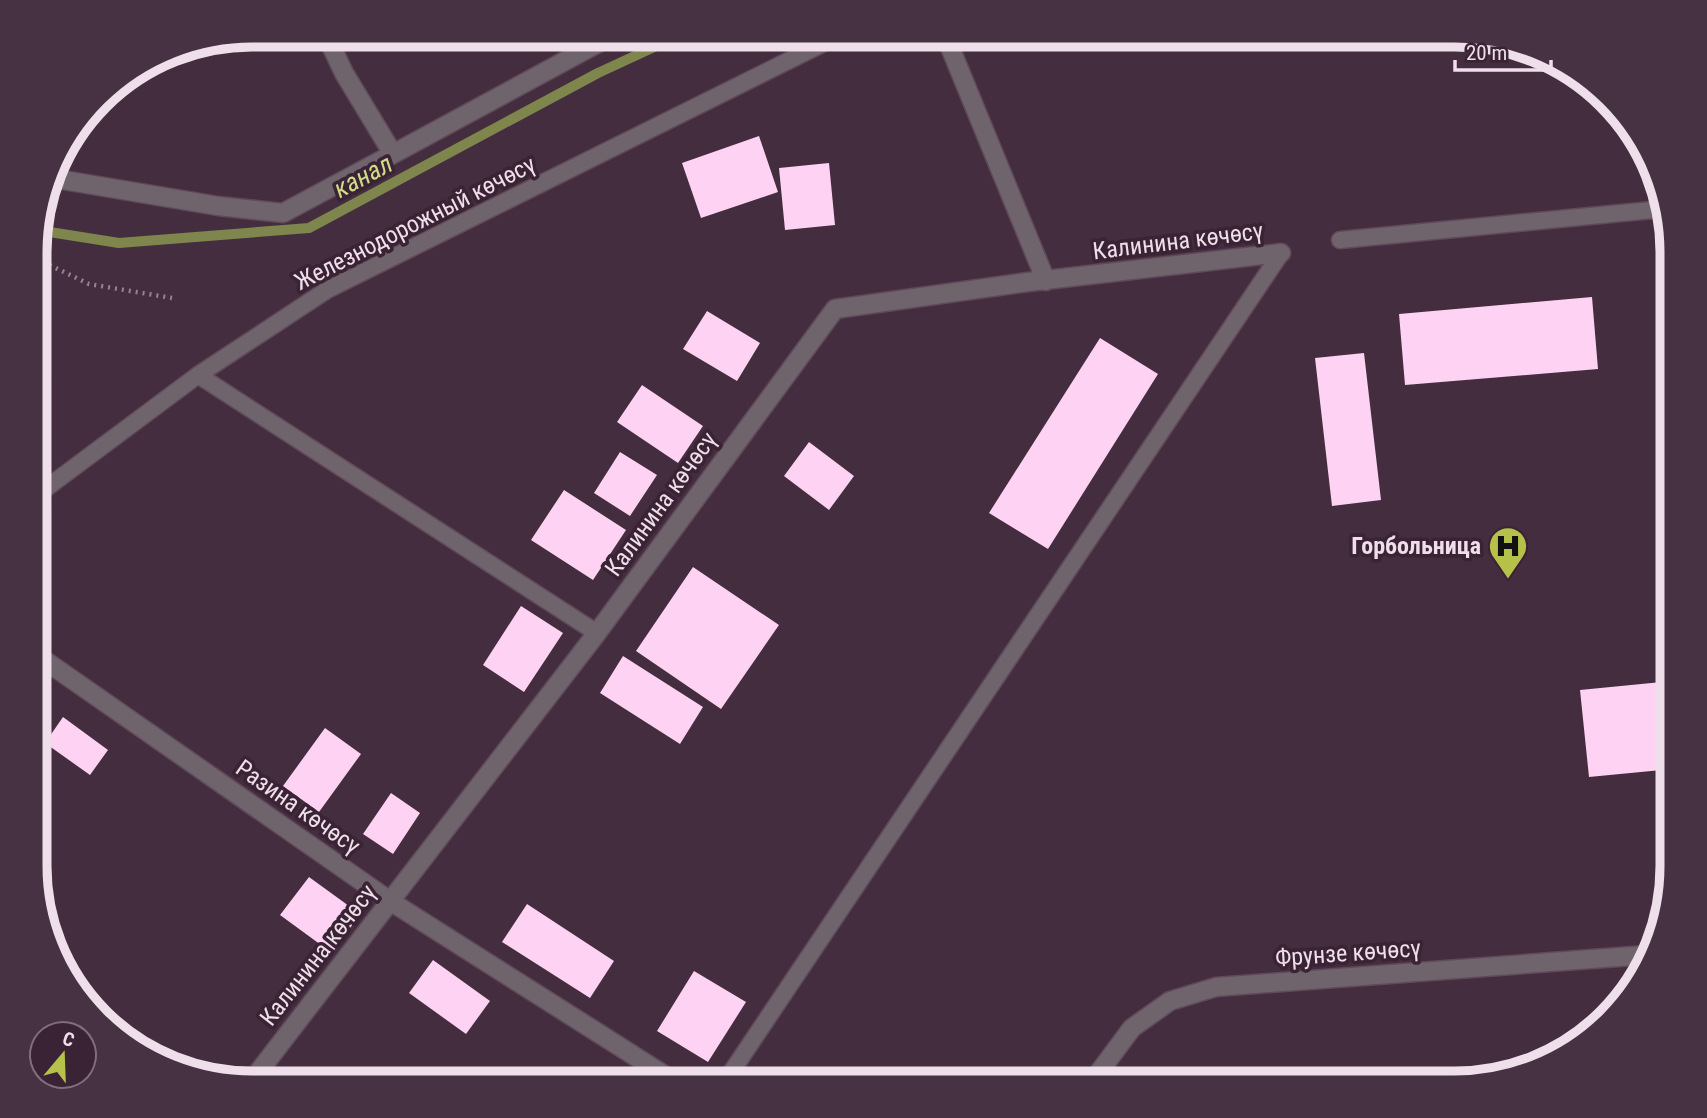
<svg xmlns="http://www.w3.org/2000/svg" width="1707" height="1118" font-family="'Roboto Condensed',sans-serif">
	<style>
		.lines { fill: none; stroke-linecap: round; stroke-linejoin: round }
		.stream { stroke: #7f864d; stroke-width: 10 }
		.building { fill: #fdd2f2 }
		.lane-casing { stroke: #5f495a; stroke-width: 19 }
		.street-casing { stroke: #5f495a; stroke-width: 21 }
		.path { stroke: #978392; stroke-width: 4.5; stroke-dasharray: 2 5; stroke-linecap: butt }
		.lane { stroke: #6f636c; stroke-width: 16 }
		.street { stroke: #6f636c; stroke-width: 18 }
		.labels { text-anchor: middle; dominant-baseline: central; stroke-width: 7; stroke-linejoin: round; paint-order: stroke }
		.street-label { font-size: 24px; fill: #eedfea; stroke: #392334 }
		.poi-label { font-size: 24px; font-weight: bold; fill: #eedfea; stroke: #392334; text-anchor: end }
		.water-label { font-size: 26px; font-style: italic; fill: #d2dc87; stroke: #392334 }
		.rim { fill: none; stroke: #eedfea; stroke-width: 9 }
	</style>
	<rect width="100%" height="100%" fill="#442d3e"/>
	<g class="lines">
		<!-- stream -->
		<path class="stream" d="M37,230L119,243L309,228L598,73L680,35"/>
	</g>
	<!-- building -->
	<path class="building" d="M759,136L778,192L701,218L682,163Z
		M829,163L835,225L785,230L779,168Z
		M1592,297L1598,369L1405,385L1399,314Z
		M707,311L760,343L737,381L683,349Z
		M1100,338L1158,374L1048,549L989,513Z
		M1364,353L1381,500L1332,506L1315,358Z
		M642,385L703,426L678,463L617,422Z
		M809,442L854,476L829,510L784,476Z
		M620,452L657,475L630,516L594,493Z
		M564,490L626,530L593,580L531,540Z
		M693,567L779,625L721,709L636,651Z
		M521,606L563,633L524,692L483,665Z
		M623,656L703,707L680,744L600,693Z
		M1672,681V769L1589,777L1580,690Z
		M63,717L108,750L90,775L45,743Z
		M325,728L361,754L319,812L283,786Z
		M391,793L420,813L393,854L363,834Z
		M309,877L360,914L332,953L280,915Z
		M527,904L614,961L590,998L502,942Z
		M433,960L490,1001L466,1034L409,993Z
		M694,971L746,1002L708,1062L657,1031Z"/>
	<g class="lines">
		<!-- lane casing -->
		<g class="lane-casing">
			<path id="lane" d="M1340,240L1663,209
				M198,375L597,633
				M37,495L198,375L327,290L840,35
				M724,1083L1281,253"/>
		</g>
		<!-- street casing -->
		<g class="street-casing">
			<path id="street" d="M945,35L1046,281
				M393,154L613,35
				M51,178L218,206L283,213L393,154L344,73L326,35
				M37,655L390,901L677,1083
				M250,1083L597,633L835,309L1028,282L1281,253
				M1091,1083L1132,1028L1170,1001L1216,987L1646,955"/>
		</g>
		<!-- path -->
		<path class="path" d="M37,259L89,284L172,298"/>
		<!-- lane -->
		<use href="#lane" class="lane"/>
		<!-- street -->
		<use href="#street" class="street"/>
	</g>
	<!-- icons -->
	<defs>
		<g id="hospital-pin" transform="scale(2.0125)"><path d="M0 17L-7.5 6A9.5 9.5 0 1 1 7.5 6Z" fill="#b6c149" stroke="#392334"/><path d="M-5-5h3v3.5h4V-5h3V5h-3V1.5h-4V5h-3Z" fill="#111"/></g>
	</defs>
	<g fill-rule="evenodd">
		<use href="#hospital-pin" x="1508" y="546"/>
	</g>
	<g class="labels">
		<!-- street labels -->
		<g class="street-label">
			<text transform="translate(415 223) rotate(-27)">Железнодорожный көчөсү</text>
			<text transform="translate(1178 241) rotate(-7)">Калинина көчөсү</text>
			<text transform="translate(661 504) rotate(-54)">Калинина көчөсү</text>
			<text transform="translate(298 807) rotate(35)">Разина көчөсү</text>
			<text transform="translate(1348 953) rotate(-4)">Фрунзе көчөсү</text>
			<text transform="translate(318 955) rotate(-52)">Калинина көчөсү</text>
		</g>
		<!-- poi labels -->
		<g class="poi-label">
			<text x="1481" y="546">Горбольница</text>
		</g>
		<!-- water labels -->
		<g class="water-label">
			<text transform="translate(363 176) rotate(-28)">канал</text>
		</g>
	</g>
	<!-- crop -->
	<path d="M0 0H1707V1118H0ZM252 47H1455A205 205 0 0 1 1660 252V866A205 205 0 0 1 1455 1071H252A205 205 0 0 1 47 866V252A205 205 0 0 1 252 47Z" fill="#473243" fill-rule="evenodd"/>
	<path class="rim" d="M252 47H1455A205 205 0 0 1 1660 252V866A205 205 0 0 1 1455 1071H252A205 205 0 0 1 47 866V252A205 205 0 0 1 252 47Z"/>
	<!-- north arrow -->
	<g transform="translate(63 1055) rotate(19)"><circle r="33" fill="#392334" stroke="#816e7d" stroke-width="2"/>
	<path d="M0-5L12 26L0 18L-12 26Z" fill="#b6c149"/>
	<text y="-10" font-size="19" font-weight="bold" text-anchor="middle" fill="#eedfea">С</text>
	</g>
	<!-- scale -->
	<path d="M1455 60v10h96v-10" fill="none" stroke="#eedfea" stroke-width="3.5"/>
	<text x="1466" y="60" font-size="21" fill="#eedfea" stroke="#392334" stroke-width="5" paint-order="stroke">20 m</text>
</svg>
